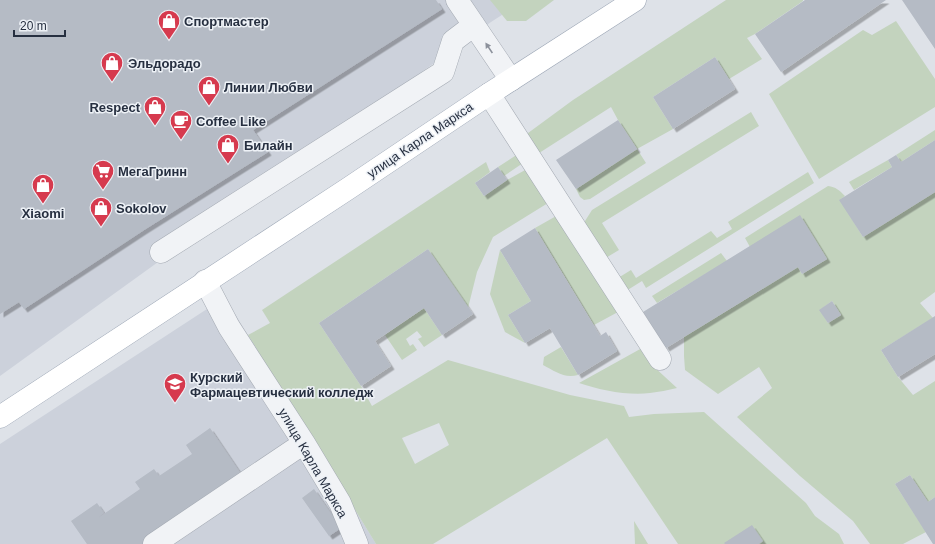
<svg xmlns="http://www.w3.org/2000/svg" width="935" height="544" font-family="Helvetica,sans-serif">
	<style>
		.built { fill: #ccd1db }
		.green { fill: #c3d3be; fill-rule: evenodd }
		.building { fill: #b5bbc5; filter: url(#shadow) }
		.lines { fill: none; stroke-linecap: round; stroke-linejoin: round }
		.minor-casing { stroke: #a3a9b2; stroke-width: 23 }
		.major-casing { stroke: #9ca6b5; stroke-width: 23 }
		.minor { stroke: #f1f3f6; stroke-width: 22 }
		.major { stroke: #fff; stroke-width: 22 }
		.oneway { fill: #8c919b }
		.labels { text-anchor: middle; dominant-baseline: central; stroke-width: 3; stroke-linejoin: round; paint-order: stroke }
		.poi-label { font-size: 13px; font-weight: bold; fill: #262f40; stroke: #edf1f6; text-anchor: start }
		.street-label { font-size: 13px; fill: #262f40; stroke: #edf1f6 }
	</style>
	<defs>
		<filter id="shadow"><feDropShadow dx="3.5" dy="3.5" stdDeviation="0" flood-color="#0004"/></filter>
	</defs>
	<rect width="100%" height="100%" fill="#dee2e8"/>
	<!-- built -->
	<path class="built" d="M0,0H525L491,22L0,376Z
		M207,309L235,314L376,544H0V444Z"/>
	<!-- green -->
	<path class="green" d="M490,0H554L526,21H507Z
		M726,0H803V1L755,34L747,38L762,59L729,79L715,57L653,97L673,129L637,149L646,163L590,199L584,200L580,197L576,189L637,149L618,120L611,107L536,155L524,136L573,100Z
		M896,21L935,79V107L819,179L769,94L863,30L872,35Z
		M751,112L759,126L602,223L619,250L604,259L585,228V221L592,210Z
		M935,130V140L901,162L896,155Z
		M518,154L523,163L504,176L498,167Z
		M888,160L892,167L854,190L849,182Z
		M486,162L490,172L475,183L484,196L507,180L527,169L548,203L493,237L477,272L468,308L428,249L319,323L361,386L372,406L448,360L570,395L624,406L629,417L654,414L704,412L806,503L815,516L839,534L844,544H678L607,438L433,544H376L248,335L270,323L262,310ZM439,423L449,445L415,464L402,438Z
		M808,172L814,183L646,288L642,281L626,291L618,278L631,270L636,278L711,231L717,238L732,229L728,222Z
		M828,186C836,187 839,190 845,196L840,200L863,237L935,192V292L920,303L933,318L881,350L898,377L913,395L935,381V497L928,502L910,475L895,484L926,532L903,544H870L853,521L800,476L737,417L772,388L759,367L718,394L685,370L684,356V337L798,267L802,274L827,259L800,216L750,247L745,238ZM832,301L841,315L828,323L820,310Z
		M558,215L618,312L594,325L535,228Z
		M500,250L531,301L508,315L525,343L505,332L490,294Z
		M721,253L727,261L657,303L652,296Z
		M424,308L442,335L424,347L418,339L422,337L417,331L406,339L410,346L413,344L417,350L402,360L385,335Z
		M561,347L578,375C564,379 555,371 543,365L544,357Z
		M642,348L652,365L677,388C668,390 659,392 650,393C629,396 599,390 579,383Z
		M634,521L648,544H635Z"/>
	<!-- building -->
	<path class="building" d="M0,0H436L442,9L253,130L268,152L144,230L24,309L19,302L0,314Z
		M805,0H886L781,72L755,34Z
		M902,0H935V49Z
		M715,57L735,89L673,129L653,97Z
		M618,120L637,149L576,189L556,160Z
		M935,140V192L863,237L839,200L892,167L888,160L896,155L901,162Z
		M498,167L507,180L484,196L475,183Z
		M800,215L827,259L802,274L798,267L666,348L643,312Z
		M535,228L600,336L606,332L617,351L578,375L550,328L525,343L508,315L531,301L500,250Z
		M428,249L473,314L442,335L424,308L375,341L391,366L361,386L319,323Z
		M832,301L841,315L828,323L819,310Z
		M935,316V354L898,377L881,350Z
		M210,428L243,477L145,544H87L71,521L97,503L104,513L98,518L140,489L135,482L154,469L159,476L192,454L186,445Z
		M910,475L928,502L935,497V544H933L895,484Z
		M314,489L341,528L329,536L302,498Z
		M752,525L763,541L759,544H725L724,543Z"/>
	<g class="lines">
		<!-- minor casing -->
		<g class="minor-casing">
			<path id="minor" d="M457,0L511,80
				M489,94L660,359
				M161,252L443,72L453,41L474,25
				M205,281L229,327L304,443L340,503L357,544
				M154,544L304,443"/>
		</g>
		<!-- major casing -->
		<g class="major-casing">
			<path id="major" d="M0,417L349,188L489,94L635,0"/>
		</g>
		<!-- minor -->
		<use href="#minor" class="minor"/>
		<!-- major -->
		<use href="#major" class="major"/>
	</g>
	<!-- one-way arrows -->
	<defs><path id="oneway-solid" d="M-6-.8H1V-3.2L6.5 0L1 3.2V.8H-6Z"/></defs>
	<use class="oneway" href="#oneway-solid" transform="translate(489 48) rotate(-124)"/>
	<!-- icons -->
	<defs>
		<g id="shop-pin" transform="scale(1.15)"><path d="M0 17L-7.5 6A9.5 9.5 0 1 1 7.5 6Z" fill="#d63a4e" stroke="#edf1f6"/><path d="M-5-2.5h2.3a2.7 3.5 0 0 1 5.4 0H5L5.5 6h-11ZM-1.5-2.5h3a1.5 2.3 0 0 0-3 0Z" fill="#fff"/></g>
		<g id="cafe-pin" transform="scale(1.15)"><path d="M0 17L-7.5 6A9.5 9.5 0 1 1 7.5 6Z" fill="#d63a4e" stroke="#edf1f6"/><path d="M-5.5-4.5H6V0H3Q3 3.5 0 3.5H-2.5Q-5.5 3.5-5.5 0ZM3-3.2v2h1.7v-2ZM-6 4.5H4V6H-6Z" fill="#fff"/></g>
		<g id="supermarket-pin" transform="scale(1.15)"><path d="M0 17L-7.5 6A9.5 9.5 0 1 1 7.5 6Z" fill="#d63a4e" stroke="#edf1f6"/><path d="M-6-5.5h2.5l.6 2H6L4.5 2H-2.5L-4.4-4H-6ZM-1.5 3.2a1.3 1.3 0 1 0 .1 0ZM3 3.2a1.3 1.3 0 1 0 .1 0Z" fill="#fff"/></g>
		<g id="university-pin" transform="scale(1.15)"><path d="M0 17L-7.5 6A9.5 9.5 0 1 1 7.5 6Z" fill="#d63a4e" stroke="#edf1f6"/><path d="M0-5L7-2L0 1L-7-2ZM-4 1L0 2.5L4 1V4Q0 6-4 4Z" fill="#fff"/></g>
	</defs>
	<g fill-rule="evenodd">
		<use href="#shop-pin" x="169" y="21"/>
		<use href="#shop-pin" x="112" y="63"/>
		<use href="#shop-pin" x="209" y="87"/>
		<use href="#shop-pin" x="155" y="107"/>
		<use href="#cafe-pin" x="181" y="121"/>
		<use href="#shop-pin" x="228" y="145"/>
		<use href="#supermarket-pin" x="103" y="171"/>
		<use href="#shop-pin" x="43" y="185"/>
		<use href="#shop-pin" x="101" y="208"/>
		<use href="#university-pin" x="175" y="384"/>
	</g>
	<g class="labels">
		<!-- poi labels -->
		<g class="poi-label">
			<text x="184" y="21">Спортмастер</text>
			<text x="128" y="63">Эльдорадо</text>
			<text x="224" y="87">Линии Любви</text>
			<text x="140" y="107" text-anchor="end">Respect</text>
			<text x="196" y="121">Coffee Like</text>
			<text x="244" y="145">Билайн</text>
			<text x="118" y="171">МегаГринн</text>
			<text x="116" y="208">Sokolov</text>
			<text x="43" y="213" text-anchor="middle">Xiaomi</text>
			<text x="190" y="377">Курский<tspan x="190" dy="15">Фармацевтический колледж</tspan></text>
		</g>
		<!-- street labels -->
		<g class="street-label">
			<text transform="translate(420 140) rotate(-34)">улица Карла Маркса</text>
			<text transform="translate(313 463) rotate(60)">улица Карла Маркса</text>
		</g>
	</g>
	<!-- scale -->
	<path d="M14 30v6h51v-6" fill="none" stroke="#262f40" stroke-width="2"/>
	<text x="20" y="30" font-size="12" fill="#262f40" stroke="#edf1f6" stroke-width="3" paint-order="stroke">20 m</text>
</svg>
